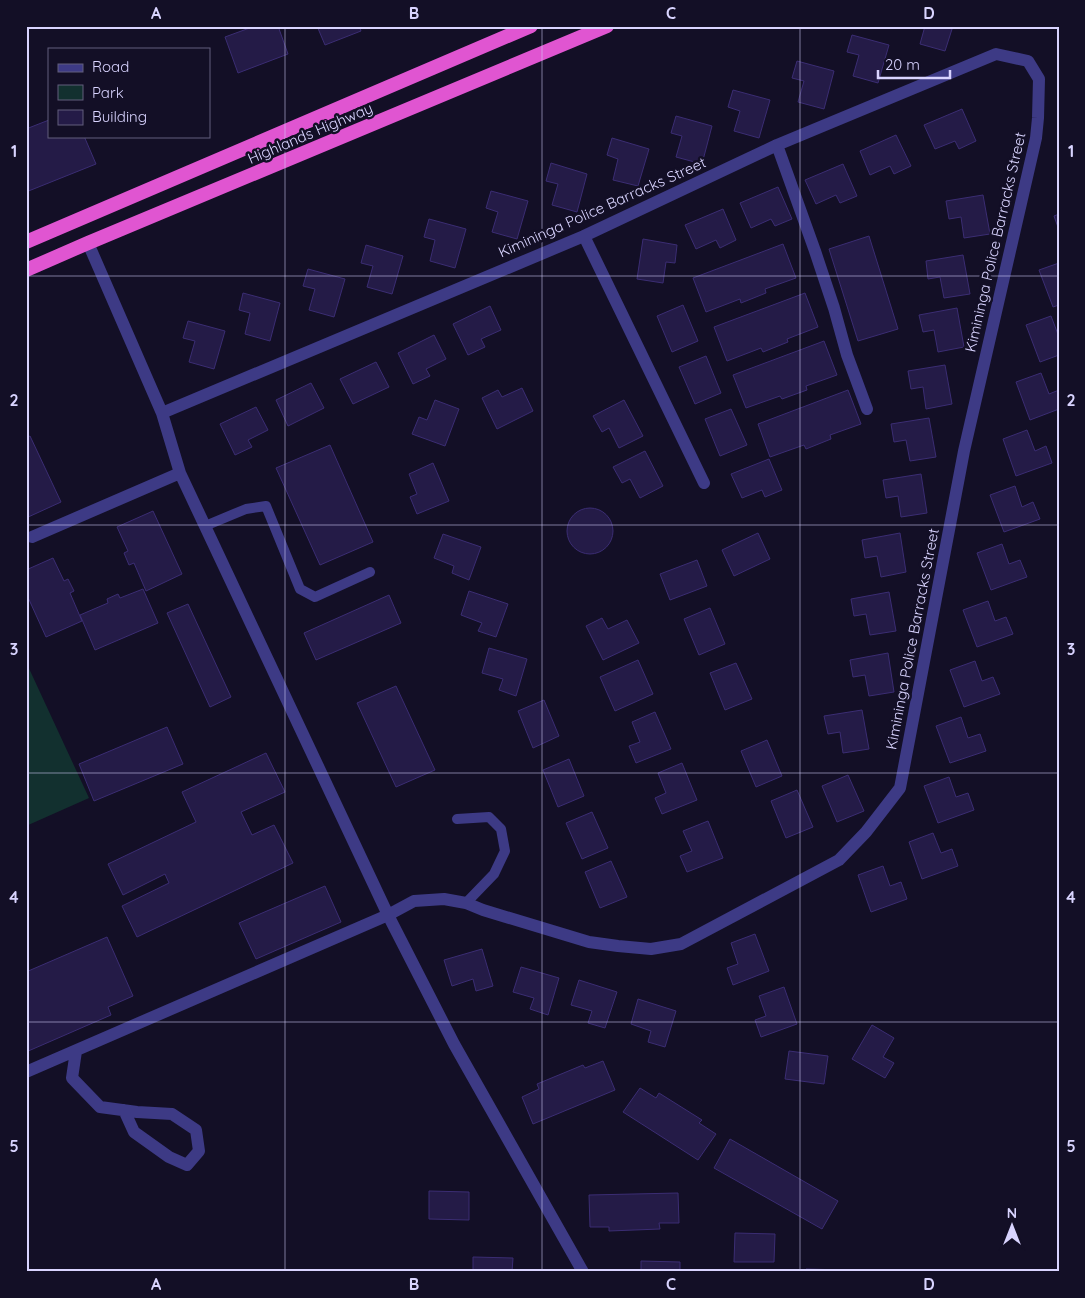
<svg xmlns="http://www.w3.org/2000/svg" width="1085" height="1298" font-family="Quicksand,sans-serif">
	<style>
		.green { fill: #12302f }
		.building { fill: #241b47; stroke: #3b2d73 }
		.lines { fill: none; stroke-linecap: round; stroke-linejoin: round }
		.service { stroke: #3d3a85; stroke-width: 10 }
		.minor { stroke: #3d3a85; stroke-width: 12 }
		.trunk { stroke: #e055d1; stroke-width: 14 }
		.grid { fill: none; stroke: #d9d4ff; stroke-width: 1; stroke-opacity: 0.55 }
		.labels { text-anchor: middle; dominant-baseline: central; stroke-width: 5; stroke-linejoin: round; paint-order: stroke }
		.street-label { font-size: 15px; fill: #d9d4ff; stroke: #130f26 }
		.neatline { fill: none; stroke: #d9d4ff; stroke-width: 2 }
		.grid-label { font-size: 16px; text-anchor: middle; font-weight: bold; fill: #d9d4ff }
	</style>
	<rect width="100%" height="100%" fill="#130f26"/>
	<!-- green -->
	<path class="green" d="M26,662L89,798L26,826Z"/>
	<!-- building -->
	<path class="building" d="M255,26H278L288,54L238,73L225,37Z
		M317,26H359L361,31L325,45Z
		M925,26H953L945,51L920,44Z
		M852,35L889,45L878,83L853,76L859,55L847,52Z
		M797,61L834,71L824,109L798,102L804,81L792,78Z
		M733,90L770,100L759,138L734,131L740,111L728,107Z
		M962,109L976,141L959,149L955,141L935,149L924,125Z
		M676,116L712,126L702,164L676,157L682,136L671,133Z
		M49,120V136H84L96,164L26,192V129Z
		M896,135L911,166L894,174L890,166L870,175L860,151Z
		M612,138L649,149L638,186L613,180L618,159L607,155Z
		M551,163L587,174L577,212L552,205L558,184L546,181Z
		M843,164L857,196L840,203L836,195L816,204L805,180Z
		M778,187L792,219L775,226L771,219L751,228L740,203Z
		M491,191L528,201L517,239L492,232L498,212L486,208Z
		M983,195L990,234L964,238L961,217L949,219L946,201Z
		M723,209L736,240L720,248L716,240L696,249L685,225Z
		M1059,214V230L1054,216Z
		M429,219L466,229L455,268L430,261L435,240L424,237Z
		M869,236L898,329L858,341L829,249Z
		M643,239L677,245L675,263L666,262L663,283L637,279Z
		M783,244L796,278L765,289L766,293L741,303L740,299L706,312L693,278Z
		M366,245L403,256L392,294L367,287L373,266L361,263Z
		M963,255L970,294L944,298L940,277L928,279L926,261Z
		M1059,263V305L1053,307L1039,270Z
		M308,269L345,279L334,317L309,310L315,289L303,286Z
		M243,293L280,303L270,341L245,334L250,313L239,310Z
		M805,293L818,327L787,339L788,342L763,352L761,348L727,361L714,327Z
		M683,305L698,341L672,352L657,316Z
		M490,306L501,330L481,339L485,347L468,355L453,324Z
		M957,308L964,347L938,352L934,330L923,332L919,315Z
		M1051,316L1059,337V355L1040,362L1026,325Z
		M188,321L225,331L214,369L189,362L195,341L183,338Z
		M434,335L446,359L426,369L430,376L413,384L398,353Z
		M824,341L837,375L806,386L807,390L782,399L780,396L746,408L733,375Z
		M706,356L721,393L695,404L679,367Z
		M376,362L389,387L353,404L340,379Z
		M945,365L952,404L926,409L923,387L911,389L908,371Z
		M1041,373L1049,394L1059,390V409L1030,420L1016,382Z
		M311,383L324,408L288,426L276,400Z
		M522,388L533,411L497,429L482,398L498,390L502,397Z
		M848,390L861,424L830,435L831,439L806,449L804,445L770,457L758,424Z
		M435,400L459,409L445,446L412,434L419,417L427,420Z
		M624,400L643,436L619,448L609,428L602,432L593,416Z
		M256,407L268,430L248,440L252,447L235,455L220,424Z
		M731,409L747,445L720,456L705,419Z
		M929,418L936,457L910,461L906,440L894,442L891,424Z
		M1027,430L1035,451L1046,446L1052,463L1016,476L1003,439Z
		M30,436L61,502L26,518V438Z
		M330,445L373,542L320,565L276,468Z
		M645,451L663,486L640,498L630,479L622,483L613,467Z
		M769,459L782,490L765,497L762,490L742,498L731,474Z
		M433,463L449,501L417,514L410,497L417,494L409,474Z
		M921,474L927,513L901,517L898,496L886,498L883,480Z
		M1015,486L1022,507L1033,502L1040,519L1004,532L990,495Z
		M567 531a23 23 0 1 1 46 0a23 23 0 1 1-46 0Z
		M153,511L182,574L146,591L134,563L129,565L124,553L128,551L117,527Z
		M758,533L770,559L734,576L722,550Z
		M900,533L906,572L881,577L877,556L865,558L862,540Z
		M443,534L481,547L469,580L452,573L454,566L434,558Z
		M1002,544L1009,564L1020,560L1027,577L991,590L977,553Z
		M53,558L64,581L68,579L74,591L70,593L82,621L46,637L26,593V570Z
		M697,560L707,586L670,600L660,574Z
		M143,589L158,623L95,650L80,615L108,603L107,599L118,594L120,598Z
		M469,591L508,604L496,637L478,631L482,623L461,615Z
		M889,592L896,631L870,635L866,614L854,616L851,599Z
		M389,595L401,623L316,660L304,633Z
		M988,601L995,621L1006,617L1013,634L977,647L963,610Z
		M188,604L231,697L210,707L167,613Z
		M710,608L725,644L699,655L684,619Z
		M602,618L608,629L627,620L639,643L603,660L586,626Z
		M489,648L527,659L516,696L499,690L503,679L482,673Z
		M888,653L894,692L869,696L865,675L853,677L850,660Z
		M638,660L653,694L615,711L600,677Z
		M975,661L982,681L993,677L1000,694L964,707L950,670Z
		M736,663L752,699L725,710L710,673Z
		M396,686L435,770L396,787L357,703Z
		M544,700L559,736L533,748L518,711Z
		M862,710L869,749L843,753L840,732L828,734L824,716Z
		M655,712L671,749L636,763L629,746L640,742L632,722Z
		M961,717L968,738L980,734L986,751L950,763L936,726Z
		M167,727L183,764L94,801L79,764Z
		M767,740L782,776L756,787L741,751Z
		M266,753L285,792L241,812L252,835L274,825L293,863L137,937L122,906L169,883L165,874L123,895L108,864L196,822L182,792Z
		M569,759L584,796L558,807L543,770Z
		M682,763L697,800L662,814L655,798L666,793L658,773Z
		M848,775L864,811L837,822L822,786Z
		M949,777L956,797L968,793L974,810L938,823L924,786Z
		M797,790L813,827L786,838L771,801Z
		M592,812L608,848L582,859L566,823Z
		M708,821L723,858L687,872L680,856L692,851L683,831Z
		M933,833L941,853L952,849L958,866L922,879L909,842Z
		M611,861L627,897L600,908L585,872Z
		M883,866L890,886L901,882L907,899L871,912L858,875Z
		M325,886L341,922L256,959L239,923Z
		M755,934L769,971L733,985L727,968L738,964L731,943Z
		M107,937L133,996L108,1007L111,1015L26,1052V972Z
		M482,949L493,986L476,991L473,979L452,986L444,960Z
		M521,967L559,978L548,1015L530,1009L534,998L513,992Z
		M579,980L617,992L605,1028L588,1023L592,1011L571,1005Z
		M784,987L797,1024L761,1037L755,1020L766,1016L759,996Z
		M638,999L676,1011L665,1047L648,1042L651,1031L631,1024Z
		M872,1025L894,1038L883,1057L894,1063L885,1078L852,1059Z
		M789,1051L828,1056L824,1084L785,1079Z
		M603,1061L615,1090L533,1124L522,1097L539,1089L537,1084L583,1065L585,1068Z
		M640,1088L656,1098L659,1093L702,1120L699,1123L716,1134L698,1160L623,1112Z
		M730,1139L838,1201L822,1229L714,1168Z
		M429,1191L469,1192V1220L429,1219Z
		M678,1193L679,1223H659L660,1229L609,1231V1227H590L589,1195Z
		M735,1233L775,1234L774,1262H734Z
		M473,1257L513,1258L512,1272H473Z
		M641,1261L680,1262V1272H641Z
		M806,1269L845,1270V1272H806Z"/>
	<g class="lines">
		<!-- service -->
		<path class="service" d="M205,526L246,509L266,506L300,589L315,597L370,572
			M457,819L489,817L501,829L505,851L494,874L466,903"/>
		<!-- minor -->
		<path class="minor" d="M777,145L815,251L834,308L847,355L867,409
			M584,236L704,483
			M88,243L162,413L180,473L388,915L454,1044L583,1272
			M32,537L180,473
			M76,1051L72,1078L100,1107L137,1112L172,1114L196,1130L199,1151L187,1165L169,1157L134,1132L124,1110
			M26,1072L388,915L414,901L444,899L466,903L483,910L589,942L618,946L651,949L681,944L839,860L866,832L900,788L964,451L1036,138L1038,118L1039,79L1028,61L996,54L777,145L584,236L162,413"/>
		<!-- trunk -->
		<path class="trunk" d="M26,242L531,26
			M26,270L88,243L607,26"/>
	</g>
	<!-- grid -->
	<path class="grid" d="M285,26V1272M542,26V1272M800,26V1272M26,276H1059M26,525H1059M26,773H1059M26,1022H1059"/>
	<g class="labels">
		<!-- street labels -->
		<g class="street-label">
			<text transform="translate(310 133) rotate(-23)">Highlands Highway</text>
			<text transform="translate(602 207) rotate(-24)">Kimininga Police Barracks Street</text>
			<text transform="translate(995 242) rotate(-77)">Kimininga Police Barracks Street</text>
			<text transform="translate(912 639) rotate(-79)">Kimininga Police Barracks Street</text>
		</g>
	</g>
	<!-- border -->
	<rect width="1085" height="1298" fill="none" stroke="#130f26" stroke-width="55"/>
	<!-- legend -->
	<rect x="48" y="48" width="162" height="90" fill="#130f26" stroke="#625e7d"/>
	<rect x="58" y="64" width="25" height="8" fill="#3d3a85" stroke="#625e7d"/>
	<text x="92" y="72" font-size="15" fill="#d9d4ff">Road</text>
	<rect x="58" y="85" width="25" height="15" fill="#12302f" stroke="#625e7d"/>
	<text x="92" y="98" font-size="15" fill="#d9d4ff">Park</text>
	<rect x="58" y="110" width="25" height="15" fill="#241b47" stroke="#625e7d"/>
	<text x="92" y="122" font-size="15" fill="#d9d4ff">Building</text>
	<!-- north arrow -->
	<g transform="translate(1012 1226)" stroke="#130f26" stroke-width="4" paint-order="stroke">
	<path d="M0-4L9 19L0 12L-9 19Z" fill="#d9d4ff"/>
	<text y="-8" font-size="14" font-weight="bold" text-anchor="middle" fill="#d9d4ff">N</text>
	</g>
	<!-- scale -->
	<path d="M878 70v8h72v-8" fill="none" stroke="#d9d4ff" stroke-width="2.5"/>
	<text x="885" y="70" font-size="15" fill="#d9d4ff" stroke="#130f26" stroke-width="4" paint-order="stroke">20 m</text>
	<rect x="28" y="28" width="1030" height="1242" class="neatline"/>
	<g class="grid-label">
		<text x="156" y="19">A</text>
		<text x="414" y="19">B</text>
		<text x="671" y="19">C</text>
		<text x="929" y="19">D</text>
		<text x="14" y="157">1</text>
		<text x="1071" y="157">1</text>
		<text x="14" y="406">2</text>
		<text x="1071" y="406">2</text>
		<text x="14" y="655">3</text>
		<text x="1071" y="655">3</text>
		<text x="14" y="903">4</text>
		<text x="1071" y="903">4</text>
		<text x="14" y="1152">5</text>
		<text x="1071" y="1152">5</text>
		<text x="156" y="1290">A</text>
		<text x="414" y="1290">B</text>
		<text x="671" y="1290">C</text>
		<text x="929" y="1290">D</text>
	</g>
</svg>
